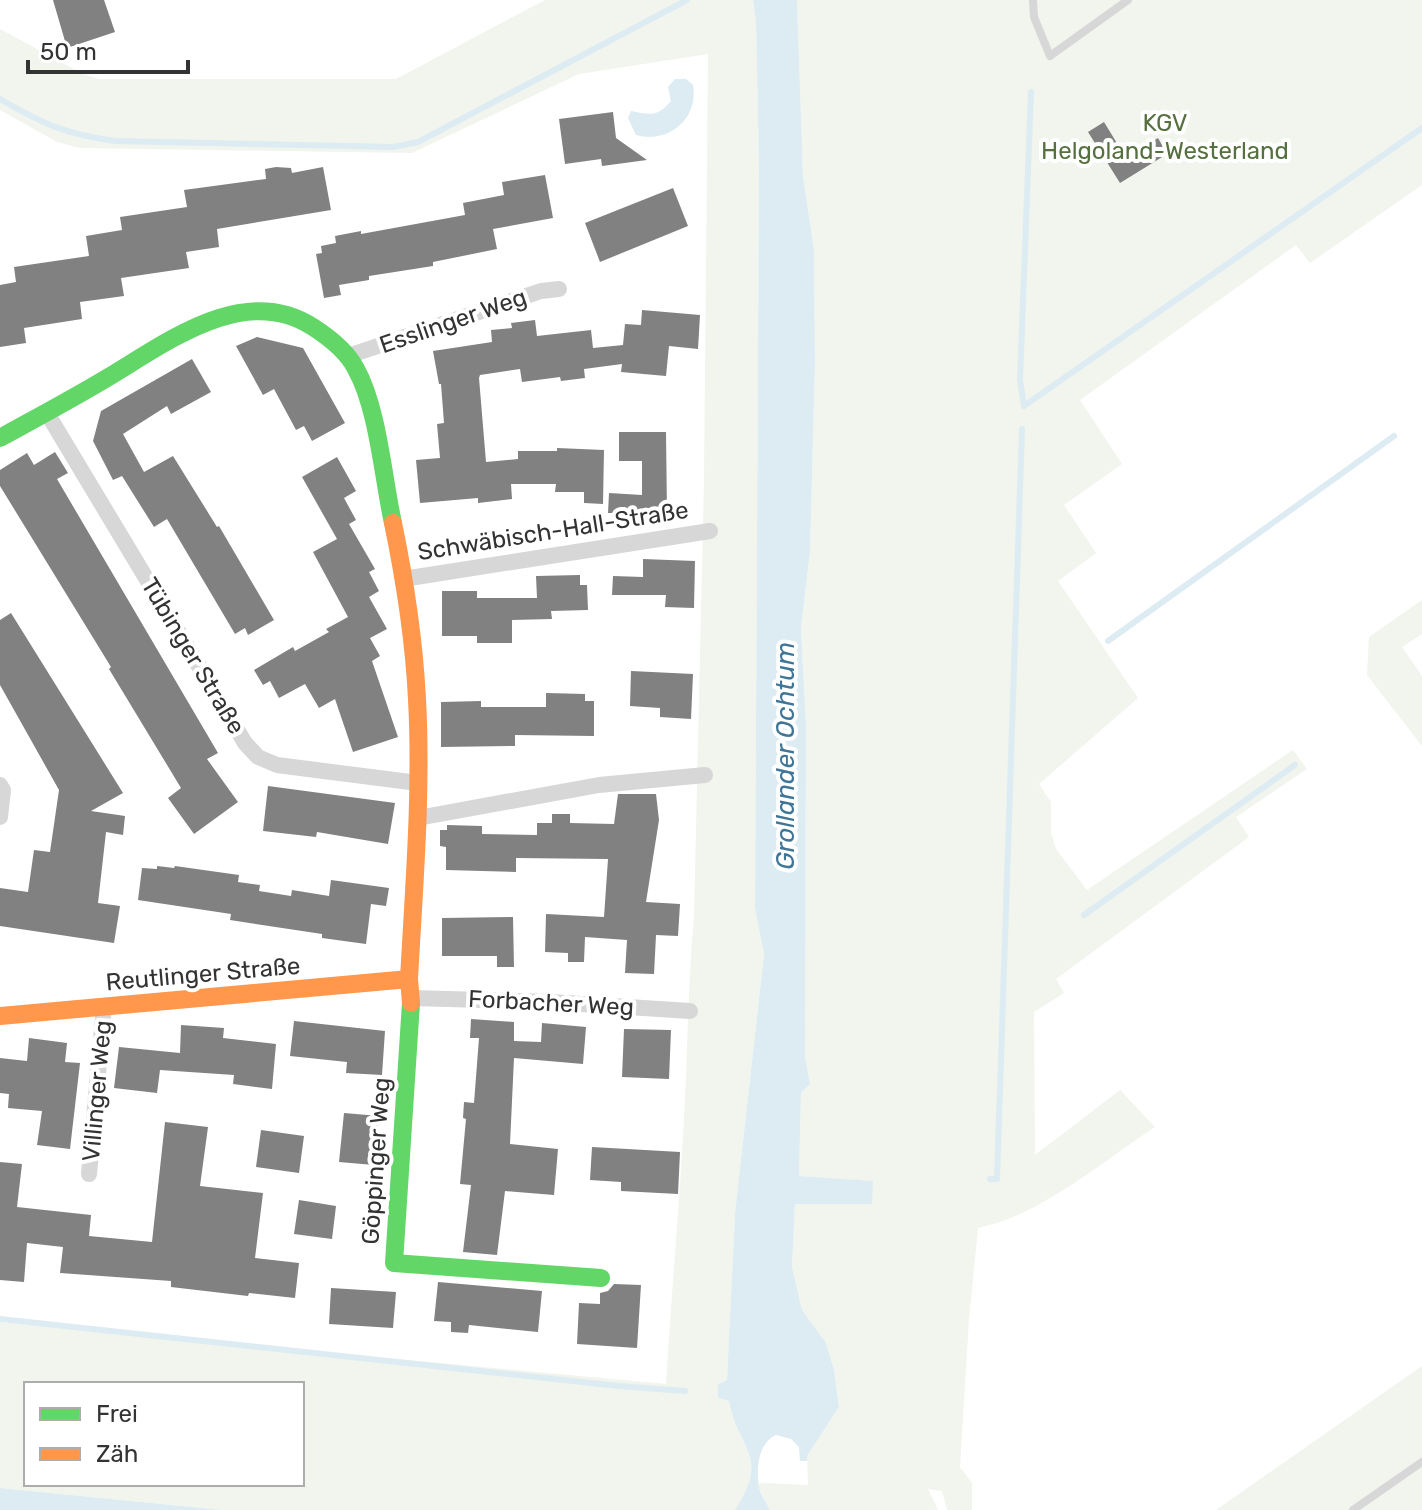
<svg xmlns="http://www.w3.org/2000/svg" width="1422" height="1510" font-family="Rubik,sans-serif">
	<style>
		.green { fill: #f1f5ed; fill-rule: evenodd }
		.water { fill: #ddebf3 }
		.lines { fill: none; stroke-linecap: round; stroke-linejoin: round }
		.stream { stroke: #ddebf3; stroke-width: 6 }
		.building { fill: #818181 }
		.lane { stroke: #d7d7d7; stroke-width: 8 }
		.street { stroke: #d7d7d7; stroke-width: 16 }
		.fast { stroke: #63d668; stroke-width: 18 }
		.slow { stroke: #ff974d; stroke-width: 18 }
		.labels { text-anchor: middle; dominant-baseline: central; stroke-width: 8; stroke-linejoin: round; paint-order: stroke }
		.park-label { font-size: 24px; fill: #56703f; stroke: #fff }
		.street-label { font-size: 24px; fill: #333; stroke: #fff }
		.water-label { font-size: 26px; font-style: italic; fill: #3f7597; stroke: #fff }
	</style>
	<rect width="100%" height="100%" fill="#fff"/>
	<!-- green -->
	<path class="green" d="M545,0H753L756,22L759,168L755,909L764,954L735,1213L727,1380L718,1384V1398L729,1401C738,1451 771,1454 735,1510H222L0,1488V1322L666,1384C672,1282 682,1179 686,1077C688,1023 689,971 694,917L704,482L708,54L579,74L412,153L80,148L57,142L0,110V29L83,74L99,79H396ZM26,1384H302V1484H26Z
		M797,0H1422V185L1310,263L1296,245L1080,400L1122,464L1064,505L1096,553L1058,581L1138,698L1039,784L1051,802V833L1056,849L1087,890L1293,750L1307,769L1236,817L1249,837L1056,979L1064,993L1034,1012L1035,1155L1120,1090L1155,1127C1102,1162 1039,1216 978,1228L969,1319L960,1467L972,1483V1510H947L942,1491L928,1489L938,1510H770L759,1488V1483L808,1485L807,1456L839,1407L834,1370L826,1343L802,1310L792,1267L795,1203L872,1204V1181L799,1176L801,1093L810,1084L805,1056L806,726L801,628L810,552L815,362L814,250L803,176Z
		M1422,600V634L1402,647L1422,676V746L1367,675L1369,637Z
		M1422,1366V1510H1216Z"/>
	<!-- water -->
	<path class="water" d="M753,0H797L803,176L814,250L815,362L810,552L801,628L806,726L805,1056L810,1084L801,1093L799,1176L873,1181L872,1204H795L792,1267L802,1310L826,1343L834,1370L839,1407L807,1456V1461H800L799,1447L791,1439L776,1435C758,1443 756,1469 759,1487C760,1494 767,1503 770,1510H735C771,1454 738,1451 729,1401L718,1398V1384L727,1380L735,1213L764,954L755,909L759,168L756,22Z
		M675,79H686L693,85C699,119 668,144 636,135L628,118L631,111C650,115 658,117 671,101L668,87Z
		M0,1488L222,1510H0Z"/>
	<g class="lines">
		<!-- stream -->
		<path class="stream" d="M1031,92L1020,380L1024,406L1422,128
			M0,99C44,124 64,134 115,141L393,147L418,142L687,0
			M1108,641L1394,436
			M1084,915L1295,765
			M990,1179H997L1022,429
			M0,1319L619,1386L685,1391"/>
	</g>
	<!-- building -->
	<path class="building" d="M53,0H104L115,32L67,48Z
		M613,112L616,138L647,160L602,166L601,159L565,164L559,119Z
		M1104,122L1126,158L1158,138L1167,154L1120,183L1088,132Z
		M276,167L291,168L292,173L323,167L331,210L217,229L219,247L186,252L189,268L121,278L124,296L80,302L82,319L24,328L26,343L0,347V285L16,282L14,267L89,256L86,236L122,230L120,217L187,207L184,190L266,179L265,169Z
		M545,175L553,218L493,229L497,249L433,262V266L369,276V280L339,285L341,295L324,298L316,254L322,253L321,246L336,243L335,236L361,231V234L465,215L463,203L504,195L502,182Z
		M673,188L688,226L600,262L585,223Z
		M642,310L700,315L698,349L669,346L666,376L621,372L622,364L584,369L585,378L561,381L560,377L522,382L520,369L480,375L479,378L486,462L518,459V451H557V448L604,450L603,504L584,503V492H555L556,484H511L512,499L478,503V498L420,503L416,460L440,458L437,424L444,423L441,384H439L433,351L492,342L491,330L512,328L511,323L535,320L537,336L591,330L593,348L623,345L625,324L641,325Z
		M257,337L303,348L345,423L312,441L304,426L296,430L274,389L263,395L236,346Z
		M192,359L211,392L171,414L167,406L123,434L144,472L173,456L217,527L219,526L274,620L248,635L245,628L235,634L167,519L154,527L122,476L113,480L93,441L101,411Z
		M619,432H666L667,513H608L609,493L642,495V461H619Z
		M55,452L68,473L57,479L218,753L207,759L238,802L194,834L168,798L181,788L109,669L111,667L0,486V470L27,453L34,465Z
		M337,457L356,491L344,498L356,520L349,524L375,569L369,572L379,591L369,597L387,629L370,638L380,656L372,661L398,737L353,752L335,699L319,708L305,684L279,698L270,681L263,685L254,670L293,647L295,651L329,632L326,629L348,617L313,552L337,539L302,477Z
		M643,559L695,561L694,608L665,607L666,595H612L613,576L643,577Z
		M580,575V585H587L588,610L551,611L552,619L512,620V643H477V636H442V591H477V598H537L536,576Z
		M11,613L123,793L91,811L125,816L123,835L106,832L98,903L120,906L114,943L0,926V888L28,892L34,850L50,852L59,790L0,685V620Z
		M631,671L693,674L691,719L660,717V708L630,706Z
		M546,693L585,694V701H594V736L515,735V746L441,747V702L481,701V707H546Z
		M268,786L395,803L388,844L317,832L316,837L263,831Z
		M618,794H656L659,820L646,902L680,904L678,936L656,935L654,974L625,973L627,940L585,937L584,962H568V953L545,952L546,914L604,917L608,859L516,858V872L446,870V847L440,846V830H447V825L482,826V834L537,835V823H552V814H570V823L614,824Z
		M157,866L174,868L175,866L239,875L238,882L260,885L259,891L291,896L292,890L329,896L331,880L389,888L386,906L371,904L366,944L322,938V934L230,920L231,914L138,900L142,868L157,869Z
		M513,917L514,967H497V956H442V918Z
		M471,1019L514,1022V1041L541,1042L542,1023L586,1027L583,1064L514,1058L510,1144L558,1149L554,1195L505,1191L497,1255L463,1252L471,1185L460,1184L466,1119L463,1118L464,1102L474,1103L479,1038H470Z
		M294,1021L385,1031L382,1075L346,1073L347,1062L290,1056Z
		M181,1025L224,1028L223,1038L276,1044L272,1089L233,1084L234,1075L160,1070L157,1093L114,1088L119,1047L180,1053Z
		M624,1029L671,1030L669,1079L622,1077Z
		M29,1038L67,1043L65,1062L80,1063L70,1149L37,1145L42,1111L8,1108L9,1094L0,1093V1058L27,1061Z
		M344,1113L379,1116L374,1165L339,1162Z
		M165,1122L208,1127L200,1186L263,1193L255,1258L299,1263L295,1298L249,1293L248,1296L171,1287V1281L60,1273L63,1247L27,1243L24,1282L0,1280V1162L22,1164L17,1207L91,1215L89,1236L152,1242Z
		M261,1130L304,1136L299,1173L256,1167Z
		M592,1147L680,1152L678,1194L621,1191V1182L590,1180Z
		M299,1200L336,1206L332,1239L294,1234Z
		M438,1282L542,1291L538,1332L469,1325L468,1333L451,1332V1322L434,1321Z
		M614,1284L641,1285L637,1348L577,1344L579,1303L600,1304V1293L608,1291Z
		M331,1288L396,1292L393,1328L329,1324Z"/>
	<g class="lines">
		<!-- lane -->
		<path class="lane" d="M1033,0L1034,17L1050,56L1128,0
			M1353,1510L1422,1462"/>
		<!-- street -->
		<path class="street" d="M348,356L541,291L559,289
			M47,413L245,743L258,757L277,765L418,783
			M403,579L710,531
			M0,785L3,790L0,817
			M418,818L599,785L705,775
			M411,998L550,1002L690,1011
			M89,1174L104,1007"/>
		<!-- fast -->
		<path class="fast" d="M0,438C36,418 72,399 107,378C166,343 244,282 313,327C330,338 347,351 356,369C378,408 383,478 393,523
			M411,1003L394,1263L601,1278"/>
		<!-- slow -->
		<path class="slow" d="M393,523C405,581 414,639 417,699C422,792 414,886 409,979L411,1003
			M0,1016L409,979"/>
	</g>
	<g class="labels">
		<!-- park labels -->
		<g class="park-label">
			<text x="1165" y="123">KGV<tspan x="1165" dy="28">Helgoland-Westerland</tspan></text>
		</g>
		<!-- street labels -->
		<g class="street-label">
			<text transform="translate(453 321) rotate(-19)">Esslinger Weg</text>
			<text transform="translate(553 531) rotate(-9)">Schwäbisch-Hall-Straße</text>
			<text transform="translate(193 656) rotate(59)">Tübinger Straße</text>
			<text transform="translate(203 974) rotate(-5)">Reutlinger Straße</text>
			<text transform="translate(551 1003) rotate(3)">Forbacher Weg</text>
			<text transform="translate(97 1091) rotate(-85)">Villinger Weg</text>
			<text transform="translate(376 1161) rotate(-86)">Göppinger Weg</text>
		</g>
		<!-- water labels -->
		<g class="water-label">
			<text transform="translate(785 756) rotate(-90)">Grollander Ochtum</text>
		</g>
	</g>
	<!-- legend -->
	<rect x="24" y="1382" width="280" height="104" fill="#ffffff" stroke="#adadad" stroke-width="2"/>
	<rect x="40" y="1408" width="40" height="12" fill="#63d668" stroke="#adadad" stroke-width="2"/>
	<text x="96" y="1422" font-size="24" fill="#333333">Frei</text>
	<rect x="40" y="1448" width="40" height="12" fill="#ff974d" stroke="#adadad" stroke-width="2"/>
	<text x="96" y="1462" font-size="24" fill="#333333">Zäh</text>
	<!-- scale -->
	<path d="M28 60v12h160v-12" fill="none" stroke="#333333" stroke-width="4"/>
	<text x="40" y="60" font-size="24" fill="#333333" stroke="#ffffff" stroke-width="6" paint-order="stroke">50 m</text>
</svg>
